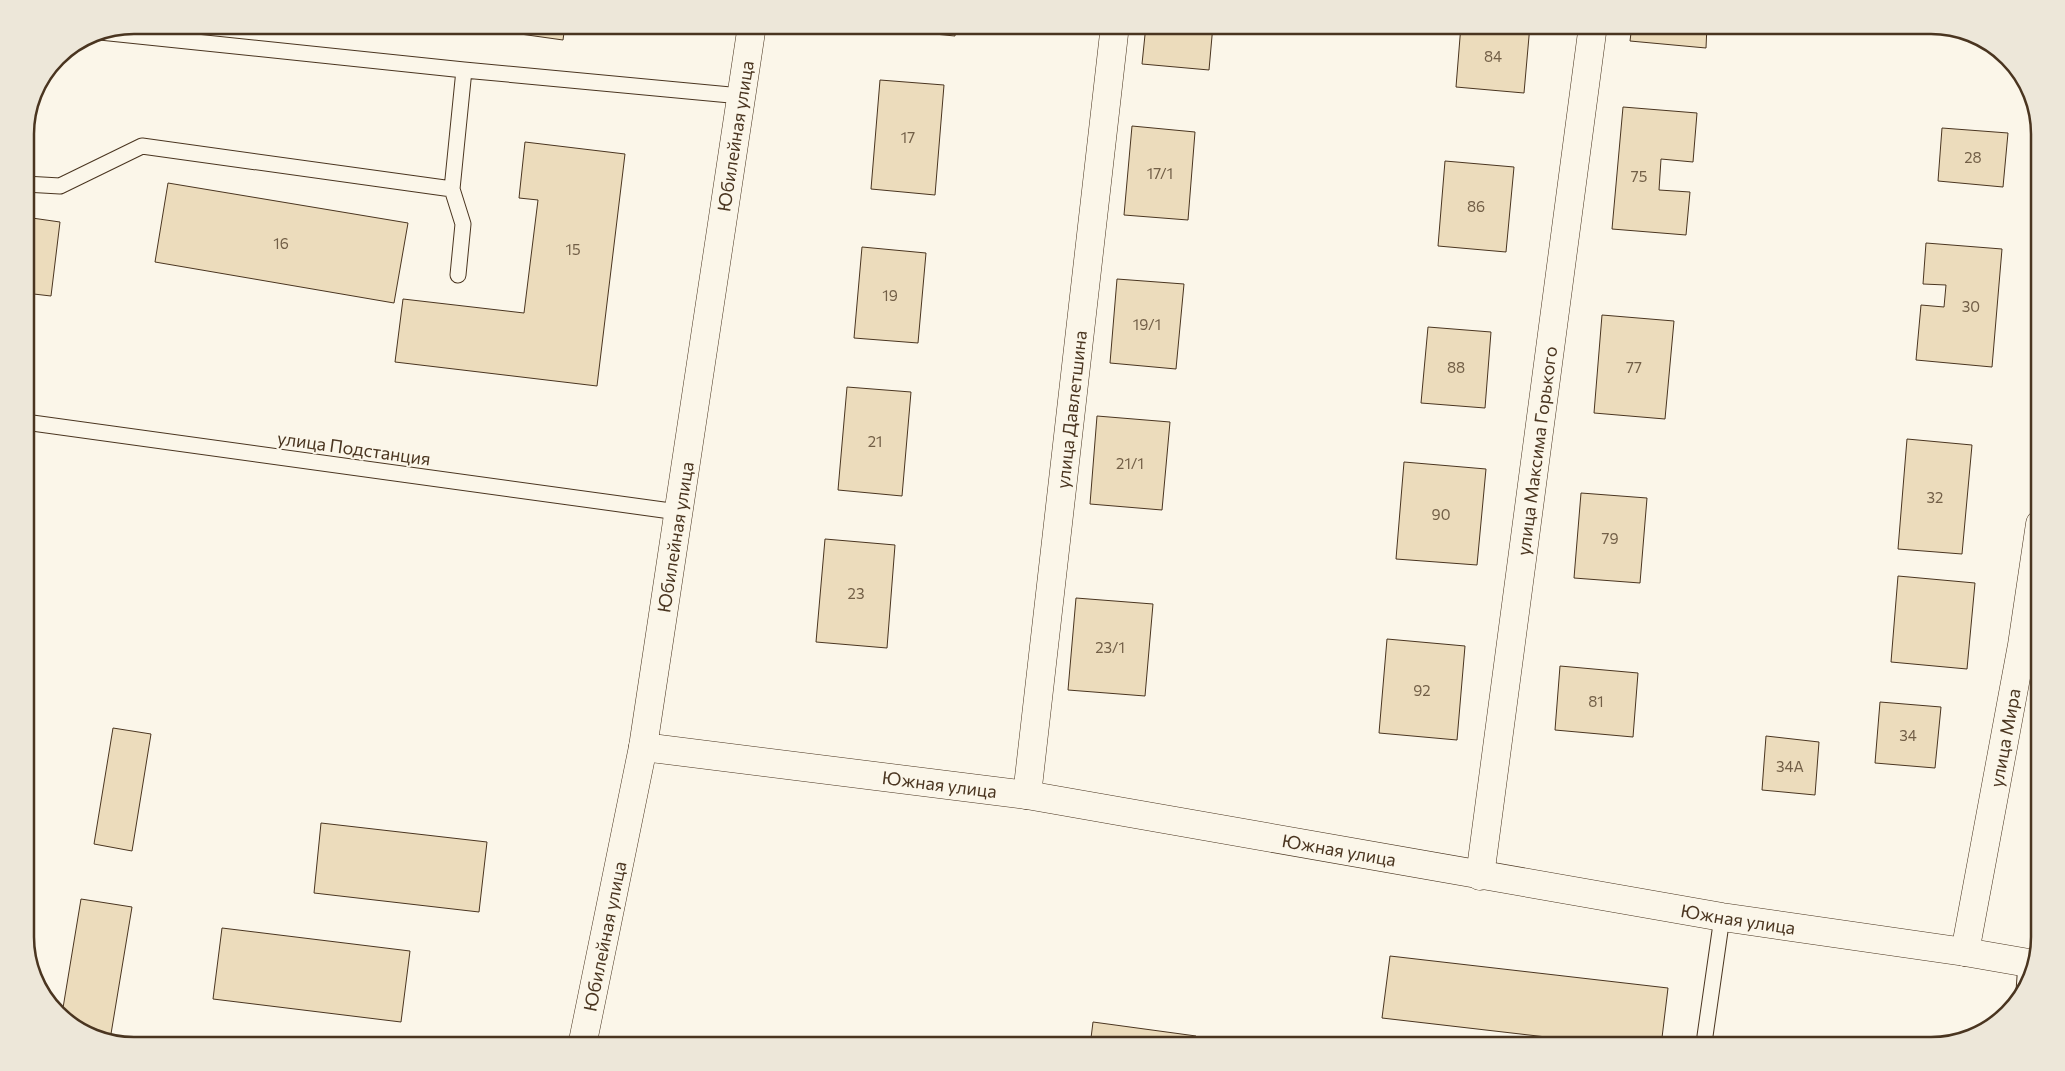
<svg xmlns="http://www.w3.org/2000/svg" width="2065" height="1071" font-family="Commissioner,sans-serif">
	<style>
		.building { fill: #ecdcbc; stroke: #4a3520 }
		.lines { fill: none; stroke-linecap: round; stroke-linejoin: round }
		.service-casing { stroke: #4a3520; stroke-width: 17 }
		.minor-casing { stroke: #4a3520; stroke-width: 29 }
		.tertiary-casing { stroke: #4a3520; stroke-width: 29 }
		.service { stroke: #fbf6e9; stroke-width: 15 }
		.minor { stroke: #fbf6e9; stroke-width: 28 }
		.tertiary { stroke: #fbf6e9; stroke-width: 28 }
		.labels { text-anchor: middle; dominant-baseline: central; stroke-width: 4; stroke-linejoin: round; paint-order: stroke }
		.number-label { font-size: 15px; fill: #725f47 }
		.street-label { font-size: 18px; fill: #4a3520; stroke: #fbf6e9 }
		.rim { fill: none; stroke: #4a3520; stroke-width: 2.5 }
	</style>
	<rect width="100%" height="100%" fill="#fbf6e9"/>
	<!-- building -->
	<path class="building" d="M222,25H260L259,30Z
		M456,25H565L563,40Z
		M893,25H956L955,36L893,30Z
		M1146,25H1213L1209,70L1142,64Z
		M1461,25H1530L1524,93L1456,87Z
		M1632,25H1707L1706,48L1630,41Z
		M880,80L944,85L935,195L871,189Z
		M1623,107L1697,113L1693,162L1661,159L1659,190L1690,192L1686,235L1612,229Z
		M1132,126L1195,132L1188,220L1124,215Z
		M1942,128L2008,133L2003,187L1938,181Z
		M525,142L625,154L597,386L395,362L403,299L524,313L538,200L519,198Z
		M1445,161L1514,167L1506,252L1438,246Z
		M168,183L408,223L394,303L155,262Z
		M25,217L60,222L51,296L25,293Z
		M1926,243L2002,249L1992,367L1916,360L1921,305L1944,307L1946,285L1923,284Z
		M862,247L926,253L918,343L854,338Z
		M1117,279L1184,284L1176,369L1110,363Z
		M1602,315L1674,321L1665,419L1594,413Z
		M1428,327L1491,332L1485,408L1421,403Z
		M847,387L911,392L902,496L838,490Z
		M1097,416L1170,422L1162,510L1090,504Z
		M1907,439L1972,445L1962,554L1898,549Z
		M1404,462L1486,469L1477,565L1396,559Z
		M1581,493L1647,498L1640,583L1574,578Z
		M825,539L895,545L887,648L816,642Z
		M1898,576L1975,583L1967,669L1891,662Z
		M1076,598L1153,604L1145,696L1068,690Z
		M1387,639L1465,646L1457,740L1379,733Z
		M1560,666L1638,673L1633,737L1555,730Z
		M1880,702L1941,707L1935,768L1875,763Z
		M113,728L151,734L132,851L94,844Z
		M1766,736L1819,742L1815,795L1762,790Z
		M321,823L487,842L479,912L314,893Z
		M81,899L132,907L110,1040L86,1035L62,1014Z
		M222,928L410,951L401,1022L213,999Z
		M1390,956L1668,988L1661,1046H1624L1382,1018Z
		M1093,1022L1196,1036L1195,1046H1090Z"/>
	<g class="lines">
		<!-- service casing -->
		<g class="service-casing">
			<path id="service" d="M100,32L464,70L741,96
				M25,184L60,186L142,146L452,189L464,70
				M452,189L463,224L458,275
				M25,422L678,512
				M2024,991L2026,963
				M1706,1046L1705,1036L1722,917"/>
		</g>
		<!-- minor casing -->
		<g class="minor-casing">
			<g id="minor">
				<path id="s1" d="M1027,795L1115,25"/>
				<path id="s2" d="M1480,876L1593,25"/>
				<path id="s3" d="M1965,952L2022,645L2040,524"/>
				<path id="s4" d="M582,1046L643,747"/>
			</g>
		</g>
		<!-- tertiary casing -->
		<g class="tertiary-casing">
			<g id="tertiary">
				<path id="s5" d="M752,25L643,747L1027,795L1722,917L1965,952L2034,964"/>
			</g>
		</g>
		<!-- service -->
		<use href="#service" class="service"/>
		<!-- minor -->
		<use href="#minor" class="minor"/>
		<!-- tertiary -->
		<use href="#tertiary" class="tertiary"/>
	</g>
	<g class="labels">
		<!-- number labels -->
		<g class="number-label">
			<text x="1493" y="56">84</text>
			<text x="908" y="137">17</text>
			<text x="1973" y="157">28</text>
			<text x="1160" y="173">17/1</text>
			<text x="1639" y="176">75</text>
			<text x="1476" y="206">86</text>
			<text x="281" y="243">16</text>
			<text x="573" y="249">15</text>
			<text x="890" y="295">19</text>
			<text x="1971" y="306">30</text>
			<text x="1147" y="324">19/1</text>
			<text x="1456" y="367">88</text>
			<text x="1634" y="367">77</text>
			<text x="875" y="441">21</text>
			<text x="1130" y="463">21/1</text>
			<text x="1935" y="497">32</text>
			<text x="1441" y="514">90</text>
			<text x="1610" y="538">79</text>
			<text x="856" y="593">23</text>
			<text x="1110" y="647">23/1</text>
			<text x="1422" y="690">92</text>
			<text x="1596" y="701">81</text>
			<text x="1908" y="735">34</text>
			<text x="1790" y="766">34А</text>
		</g>
		<!-- street labels -->
		<g class="street-label">
			<text transform="translate(735 136) rotate(-81)">Юбилейная улица</text>
			<text stroke="none"><textPath href="#s1" startOffset="388">улица Давлетшина</textPath></text>
			<text transform="translate(354 448) rotate(8)">улица Подстанция</text>
			<text stroke="none"><textPath href="#s2" startOffset="429">улица Максима Горького</textPath></text>
			<text transform="translate(675 537) rotate(-81)">Юбилейная улица</text>
			<text stroke="none"><textPath href="#s3" startOffset="218">улица Мира</textPath></text>
			<text stroke="none"><textPath href="#s5" startOffset="1029">Южная улица</textPath></text>
			<text stroke="none"><textPath href="#s5" startOffset="1434">Южная улица</textPath></text>
			<text stroke="none"><textPath href="#s5" startOffset="1839">Южная улица</textPath></text>
			<text stroke="none"><textPath href="#s4" startOffset="112">Юбилейная улица</textPath></text>
		</g>
	</g>
	<!-- crop -->
	<path d="M0 0H2065V1071H0ZM134 34H1931A100 100 0 0 1 2031 134V937A100 100 0 0 1 1931 1037H134A100 100 0 0 1 34 937V134A100 100 0 0 1 134 34Z" fill="#ede7d9" fill-rule="evenodd"/>
	<path class="rim" d="M134 34H1931A100 100 0 0 1 2031 134V937A100 100 0 0 1 1931 1037H134A100 100 0 0 1 34 937V134A100 100 0 0 1 134 34Z"/>
</svg>
